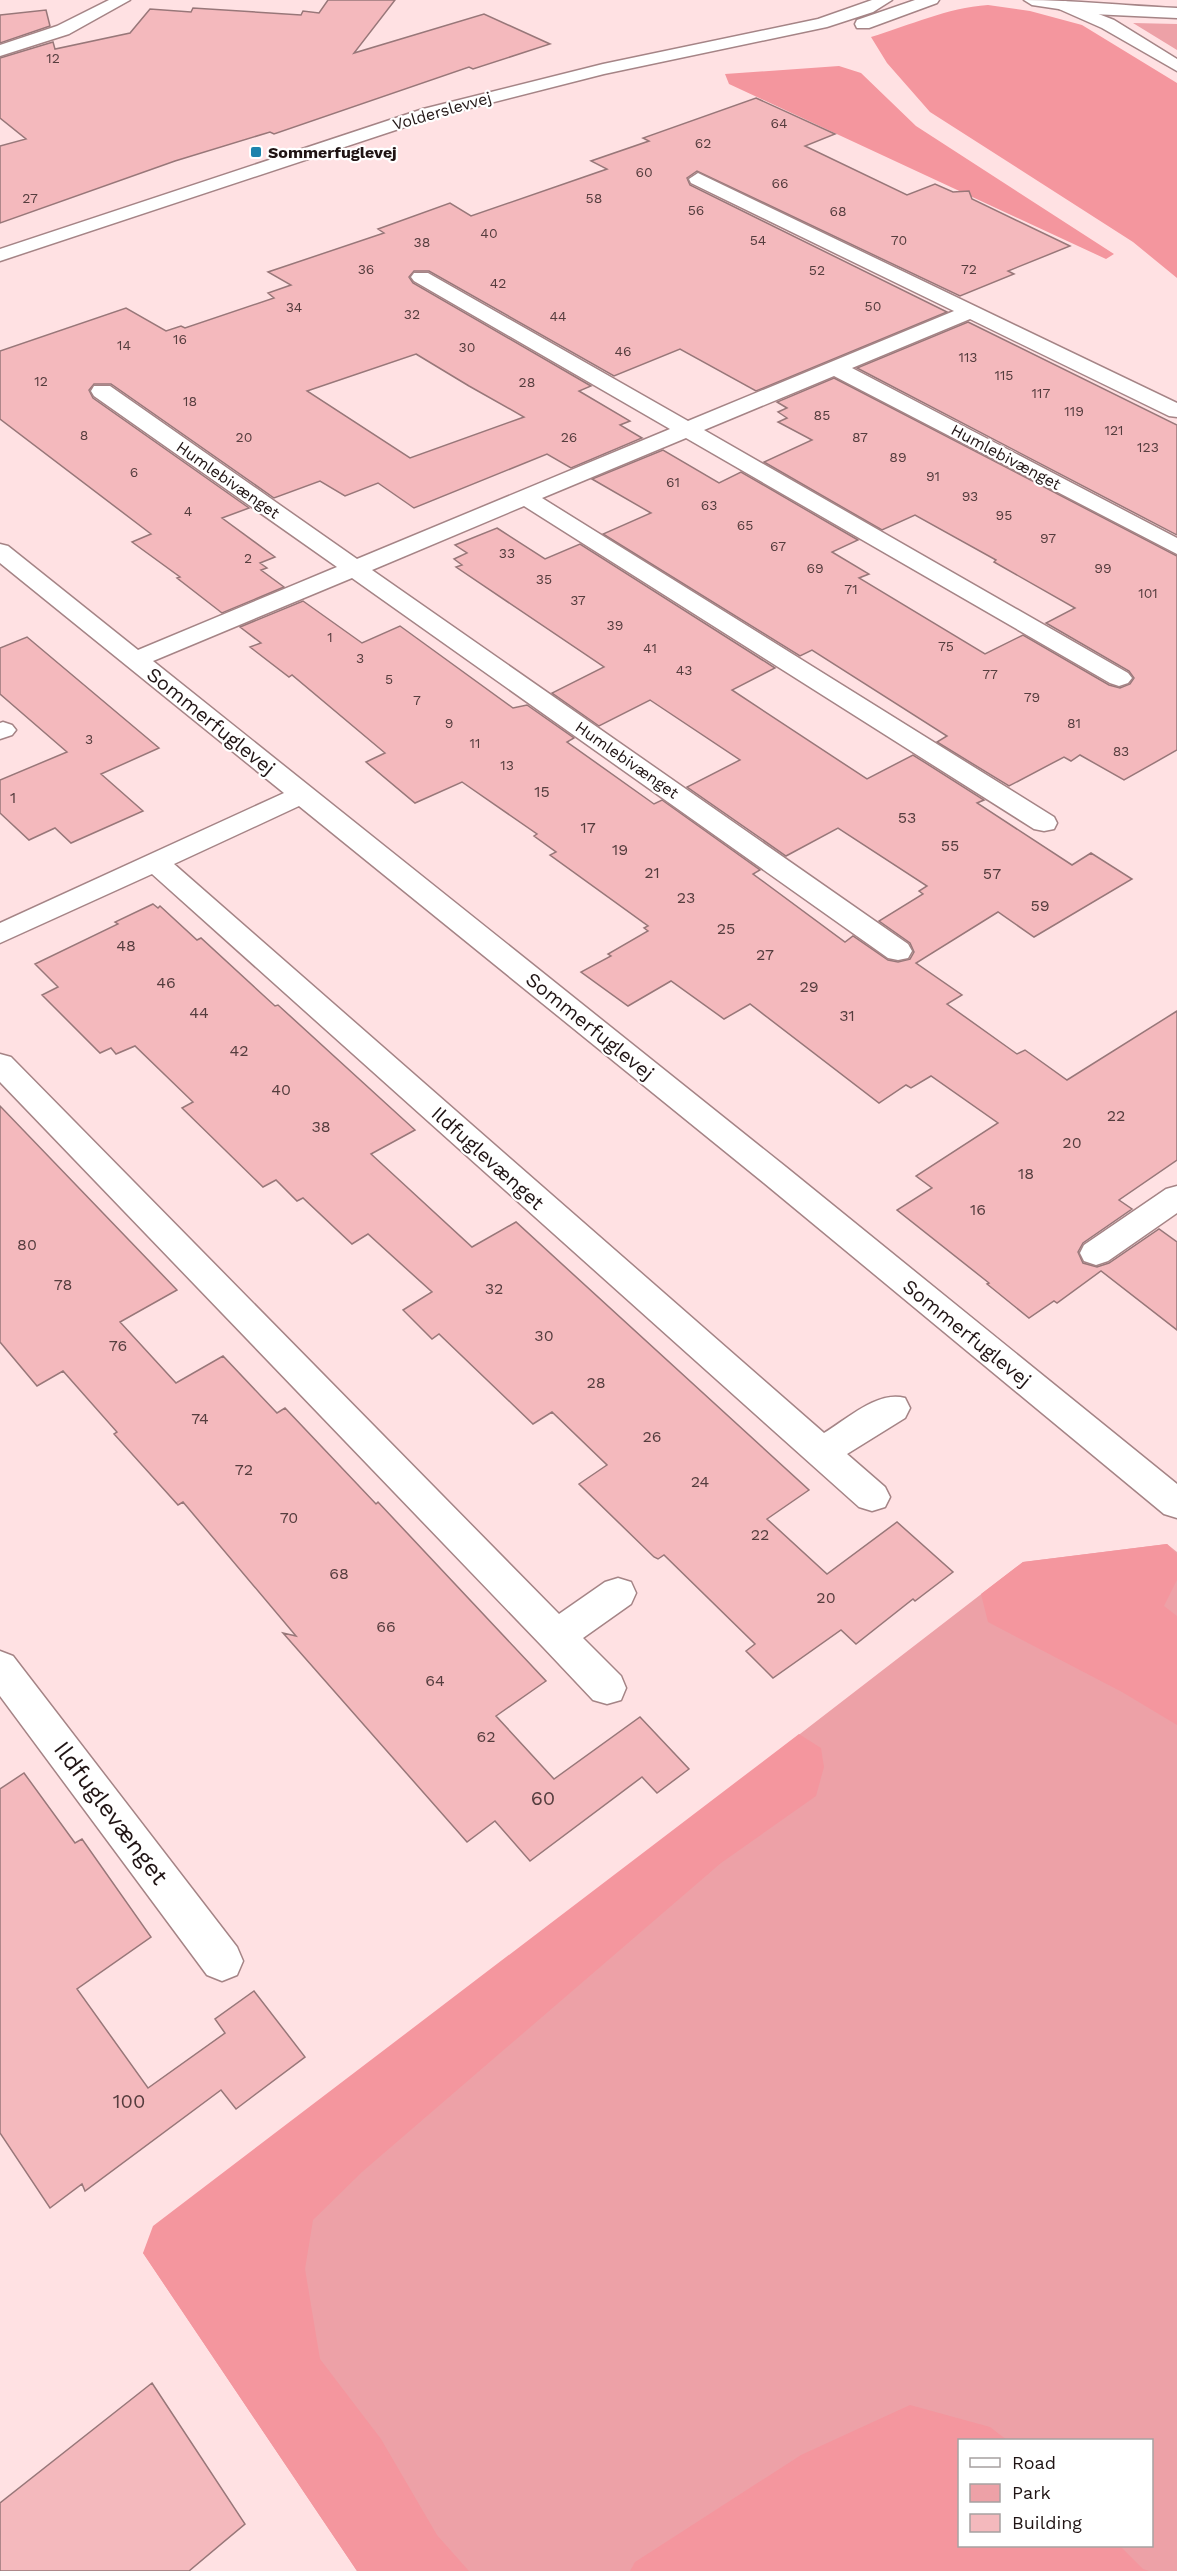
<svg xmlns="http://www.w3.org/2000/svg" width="1177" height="2571" font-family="'Work Sans',sans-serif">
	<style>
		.green { fill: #eda1a7; fill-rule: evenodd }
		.forest { fill: #f4969e }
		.building { fill: #f4b9bd; stroke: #987779; stroke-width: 1.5; fill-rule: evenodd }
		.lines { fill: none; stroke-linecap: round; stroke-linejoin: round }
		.minor-casing { stroke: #a58486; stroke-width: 3 }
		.tertiary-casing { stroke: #a58486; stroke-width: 3 }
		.motorway-casing { stroke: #a58486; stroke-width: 3 }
		.minor { fill: #fff; fill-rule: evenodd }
		.tertiary { fill: #fff; fill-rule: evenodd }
		.motorway { fill: #fff; fill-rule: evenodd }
		.poi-dot { fill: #1e83ad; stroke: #fff; stroke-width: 2 }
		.labels { text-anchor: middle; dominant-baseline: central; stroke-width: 4.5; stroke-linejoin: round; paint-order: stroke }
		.far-number-label { font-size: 14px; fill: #553d3e }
		.far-street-label { font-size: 16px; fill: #201414; stroke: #fff }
		.far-poi-label { font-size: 16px; font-weight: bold; fill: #201414; stroke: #fff; text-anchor: start }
		.number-label { font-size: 16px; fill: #553d3e }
		.street-label { font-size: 20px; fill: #201414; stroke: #fff }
		.near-number-label { font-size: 20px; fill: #553d3e }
		.near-street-label { font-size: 24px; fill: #201414; stroke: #fff }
	</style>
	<rect width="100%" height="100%" fill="#ffe1e3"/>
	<!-- green -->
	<path class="green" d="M1133,23L1177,24V50Z
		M1167,1544L1177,1552V2571H357L143,2253L647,1852L1023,1562ZM960,2440H1152V2546H960Z"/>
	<!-- forest -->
	<path class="forest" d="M988,5L1030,11L1082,25L1177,83V278L1133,242L930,112L887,63L871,37C911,25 946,8 988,5Z
		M839,66L861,73L916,126L1114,254L1106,259L729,84L725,74Z
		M1167,1544L1177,1554V1580L1164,1606L1177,1616V1725L1122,1692L988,1622L981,1594L1023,1562Z
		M799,1734L821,1748L824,1767L816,1796L721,1863L362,2172L313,2220L305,2269L320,2359L381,2439L437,2535L469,2571H357L143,2253L153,2226Z
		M910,2405L990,2427L1007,2440H960V2546H1120L1143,2569L1149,2571H630L635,2562L801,2455Z"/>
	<!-- building -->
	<path class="building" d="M328,0H395L354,53L484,14L550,44L473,69L469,67L274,134L270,132L175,161L0,223V146L26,139L0,118V58L53,42L55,49L130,33L150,9L191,12L193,8L301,15L303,11L319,13Z
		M46,10L50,26L0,43V15Z
		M756,98L835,134L805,146L907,195L935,184L953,192L969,191L972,199L1070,246L1008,271L1014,274L960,296L697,171L687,178L690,185L947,312L756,391L680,349L614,376L429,271H414L409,277L413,283L591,386L579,391L630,421L620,425L642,438L571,468L547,454L414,508L378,483L345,496L320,481L274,498L111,384H94L89,390L93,398L249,508L222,518L275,557L260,563L267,568L261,570L284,587L222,613L177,578L180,577L132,542L151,534L0,419V351L126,308L166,331L181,326L185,328L274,298L268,293L291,285L268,272L384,233L378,229L450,203L471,216L607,169L591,161L649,141L643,138ZM416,354L469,386L524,417L410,458L307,391Z
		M968,322L1177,425V535L857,368Z
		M834,378L1177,556V750L1124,780L1080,755L1071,761L1064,757L1009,786L937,742L947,736L812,650L800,656L603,534L651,513L592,479L663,450L719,483L741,472L858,540L832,552L869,574L859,578L985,654L1023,635L1109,685L1120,688L1130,684L1134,678L1129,671L1046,623L1075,608L994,562L996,560L915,515L882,530L764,462L812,440L778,422L787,418L778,412L787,408L777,402Z
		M497,528L545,559L580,544L775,668L732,690L867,779L913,755L984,800L977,803L1072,865L1091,853L1132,879L1034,937L998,912L916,963L962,995L947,1004L1017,1054L1025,1050L1067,1080L1177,1011V1160L1119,1200L1132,1209L1083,1243L1078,1252L1083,1263L1097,1267L1109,1263L1159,1229L1177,1242V1330L1101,1271L1057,1303L1054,1301L1029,1318L987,1284L989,1283L897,1210L932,1188L916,1176L998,1123L931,1076L911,1088L906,1085L879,1103L750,1004L724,1019L671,981L628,1006L581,972L611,956L608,954L648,931L644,928L648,926L550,855L556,852L534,836L537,834L462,782L415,803L366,762L385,753L292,675L289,677L250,647L261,643L240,627L303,601L362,643L400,626L513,708L527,705L574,738L567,742L654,804L662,800L760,870L753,874L845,942L853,936L888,960L898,962L910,959L914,952L910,943L879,921L923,894L919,891L927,886L838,828L786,856L687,787L740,760L650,700L599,726L552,693L604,667L456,567L462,565L454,559L467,553L455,545Z
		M27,637L159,748L101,774L143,811L71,843L55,828L29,840L0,813V780L67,752L0,694V648Z
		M153,904L158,908L160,906L197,940L201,938L275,1006L278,1005L415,1130L371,1154L472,1247L516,1222L809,1490L767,1519L827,1574L897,1522L953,1572L915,1601L913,1599L856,1644L841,1630L773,1678L746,1651L755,1644L664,1555L658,1559L654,1557L579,1484L607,1465L552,1412L533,1424L439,1334L432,1339L403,1310L432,1292L368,1234L352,1244L303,1198L297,1201L276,1180L263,1187L182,1108L193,1102L135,1046L116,1054L111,1048L100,1053L42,995L58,987L35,964L118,924L115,922Z
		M0,1106L177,1290L120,1322L176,1383L223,1356L277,1413L285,1408L376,1504L378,1502L546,1681L496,1716L554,1779L640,1717L689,1769L657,1793L642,1777L530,1861L495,1821L467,1842L283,1633L296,1636L183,1502L178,1505L114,1434L117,1432L63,1371L37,1386L0,1342Z
		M24,1773L75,1843L82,1839L151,1937L77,1989L148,2088L225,2033L215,2019L254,1991L305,2057L236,2109L221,2090L85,2191L82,2184L50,2208L0,2133V1789Z
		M152,2383L245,2524L189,2571H0V2503Z"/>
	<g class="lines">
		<!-- minor casing -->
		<g class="minor-casing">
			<path id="minor" d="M109,0H130L69,34L0,56V45L57,26Z
				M698,173L1177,403V417L1169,416L970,319L852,368L1177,538V554L834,376L704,430L1128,673L1132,678L1128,683L1119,686L1110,683L686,438L542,498L1054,817L1057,823L1054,829L1044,831L1034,829L524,506L372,570L908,944L912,951L908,958L898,960L888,958L352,578L153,661L786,1167L1177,1484V1518L1164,1514L764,1183L299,806L174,864L824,1433C847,1419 878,1390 905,1398L910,1408L905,1418L847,1454L885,1487L890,1497L885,1507L872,1511L859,1507L152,874L0,943V923L284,793L0,563V544L8,546L138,650L337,567L94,396L91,391L94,386H110L357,559L670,429L414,281L411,277L414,273H428L688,421L954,311L691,183L689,179Z
				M3,722L12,725L16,730L12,735L0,739V723Z
				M0,1054L11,1057L559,1614L605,1582L618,1578L631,1582L636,1593L631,1604L583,1638L621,1676L626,1688L621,1700L607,1704L593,1700L543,1647L0,1082Z
				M1177,1186V1213L1108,1261L1096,1265L1084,1261L1080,1253L1084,1245L1166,1189Z
				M0,1651L13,1656L237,1947L243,1961L237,1975L222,1981L207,1975L0,1696Z"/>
		</g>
		<!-- tertiary casing -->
		<g class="tertiary-casing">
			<path id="tertiary" d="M872,0H892L873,12L827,27L604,74L435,117L0,261V249L423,109L603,64L818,19Z
				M915,0H939L937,3L869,28H857L855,24L857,20Z
				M1024,0C1075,0 1126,6 1177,8V18L1092,14L1032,5Z"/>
		</g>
		<!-- motorway casing -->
		<g class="motorway-casing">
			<path id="motorway" d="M1065,1L1114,20L1177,59V71L1102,28L1059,9L1057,6L1059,3Z"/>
		</g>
		<!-- minor -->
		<use href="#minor" class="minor"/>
		<!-- tertiary -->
		<use href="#tertiary" class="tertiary"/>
		<!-- motorway -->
		<use href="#motorway" class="motorway"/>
	</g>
	<!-- markers -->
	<rect class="poi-dot" x="250" y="146" width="12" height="12" rx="3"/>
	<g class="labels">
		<!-- far-number labels -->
		<g class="far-number-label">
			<text x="53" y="58">12</text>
			<text x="779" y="123">64</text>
			<text x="703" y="143">62</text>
			<text x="644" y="172">60</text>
			<text x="780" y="183">66</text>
			<text x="30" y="198">27</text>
			<text x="594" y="198">58</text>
			<text x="696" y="210">56</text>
			<text x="838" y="211">68</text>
			<text x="489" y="233">40</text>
			<text x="758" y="240">54</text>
			<text x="899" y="240">70</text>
			<text x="422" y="242">38</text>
			<text x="366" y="269">36</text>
			<text x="969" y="269">72</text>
			<text x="817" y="270">52</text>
			<text x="498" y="283">42</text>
			<text x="873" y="306">50</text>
			<text x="294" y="307">34</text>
			<text x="412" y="314">32</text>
			<text x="558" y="316">44</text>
			<text x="180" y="339">16</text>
			<text x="124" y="345">14</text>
			<text x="467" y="347">30</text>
			<text x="623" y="351">46</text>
			<text x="968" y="357">113</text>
			<text x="1004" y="375">115</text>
			<text x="41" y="381">12</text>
			<text x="527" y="382">28</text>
			<text x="1041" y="393">117</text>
			<text x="190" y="401">18</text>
			<text x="1074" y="411">119</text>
			<text x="822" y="415">85</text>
			<text x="1114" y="430">121</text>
			<text x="84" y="435">8</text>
			<text x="244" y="437">20</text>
			<text x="569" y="437">26</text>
			<text x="860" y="437">87</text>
			<text x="1148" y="447">123</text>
			<text x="898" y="457">89</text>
			<text x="134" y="472">6</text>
			<text x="933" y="476">91</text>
			<text x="673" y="482">61</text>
			<text x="970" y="496">93</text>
			<text x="709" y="505">63</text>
			<text x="188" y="511">4</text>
			<text x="1004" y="515">95</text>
			<text x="745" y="525">65</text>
			<text x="1048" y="538">97</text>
			<text x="778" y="546">67</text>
			<text x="507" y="553">33</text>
			<text x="248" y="558">2</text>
			<text x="815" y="568">69</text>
			<text x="1103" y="568">99</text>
			<text x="544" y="579">35</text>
			<text x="851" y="589">71</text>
			<text x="1148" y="593">101</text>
			<text x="578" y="600">37</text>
			<text x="615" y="625">39</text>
			<text x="330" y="637">1</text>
			<text x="946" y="646">75</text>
			<text x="650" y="648">41</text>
			<text x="360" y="658">3</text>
			<text x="684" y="670">43</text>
			<text x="990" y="674">77</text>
			<text x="389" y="679">5</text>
			<text x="1032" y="697">79</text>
			<text x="417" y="700">7</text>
			<text x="449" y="723">9</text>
			<text x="1074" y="723">81</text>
			<text x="89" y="739">3</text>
			<text x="475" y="743">11</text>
			<text x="1121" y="751">83</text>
			<text x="507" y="765">13</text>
		</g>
		<!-- far-street labels -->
		<g class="far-street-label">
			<text transform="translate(442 111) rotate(-16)">Volderslevvej</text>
			<text transform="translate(1006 457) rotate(28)">Humlebivænget</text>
			<text transform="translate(228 480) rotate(35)">Humlebivænget</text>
			<text transform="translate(627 760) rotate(35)">Humlebivænget</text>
		</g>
		<!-- far-poi labels -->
		<g class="far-poi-label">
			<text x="268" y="152">Sommerfuglevej</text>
		</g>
		<!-- number labels -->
		<g class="number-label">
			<text x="542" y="791">15</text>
			<text x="13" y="797">1</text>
			<text x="907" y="817">53</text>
			<text x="588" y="827">17</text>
			<text x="950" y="845">55</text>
			<text x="620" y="849">19</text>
			<text x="652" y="872">21</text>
			<text x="992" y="873">57</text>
			<text x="686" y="897">23</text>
			<text x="1040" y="905">59</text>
			<text x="726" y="928">25</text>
			<text x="126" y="945">48</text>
			<text x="765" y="954">27</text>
			<text x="166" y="982">46</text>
			<text x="809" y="986">29</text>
			<text x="199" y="1012">44</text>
			<text x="847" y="1015">31</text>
			<text x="239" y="1050">42</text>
			<text x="281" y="1089">40</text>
			<text x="1116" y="1115">22</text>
			<text x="321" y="1126">38</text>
			<text x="1072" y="1142">20</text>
			<text x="1026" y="1173">18</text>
			<text x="978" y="1209">16</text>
			<text x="27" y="1244">80</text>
			<text x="63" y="1284">78</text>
			<text x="494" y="1288">32</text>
			<text x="544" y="1335">30</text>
			<text x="118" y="1345">76</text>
			<text x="596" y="1382">28</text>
			<text x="200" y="1418">74</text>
			<text x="652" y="1436">26</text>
			<text x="244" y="1469">72</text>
			<text x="700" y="1481">24</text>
			<text x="289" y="1517">70</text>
			<text x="760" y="1534">22</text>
			<text x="339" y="1573">68</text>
			<text x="826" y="1597">20</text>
			<text x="386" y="1626">66</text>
			<text x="435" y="1680">64</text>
			<text x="486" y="1736">62</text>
		</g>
		<!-- street labels -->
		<g class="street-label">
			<text transform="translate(211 721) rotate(39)">Sommerfuglevej</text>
			<text transform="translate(590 1026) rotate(39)">Sommerfuglevej</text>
			<text transform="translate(488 1158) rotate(42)">Ildfuglevænget</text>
			<text transform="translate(967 1333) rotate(39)">Sommerfuglevej</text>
		</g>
		<!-- near-number labels -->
		<g class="near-number-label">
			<text x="543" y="1798">60</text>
			<text x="129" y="2101">100</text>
		</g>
		<!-- near-street labels -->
		<g class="near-street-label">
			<text transform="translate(111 1813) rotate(53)">Ildfuglevænget</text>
		</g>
	</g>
	<!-- legend -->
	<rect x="958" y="2439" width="195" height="108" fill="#ffffff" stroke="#a6a1a1" stroke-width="1.5"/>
	<rect x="970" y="2458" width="30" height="9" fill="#ffffff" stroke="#a6a1a1" stroke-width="1.5"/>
	<text x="1012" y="2469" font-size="18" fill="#201414">Road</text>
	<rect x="970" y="2484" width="30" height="18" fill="#eda1a7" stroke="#a6a1a1" stroke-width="1.5"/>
	<text x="1012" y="2499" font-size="18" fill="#201414">Park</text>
	<rect x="970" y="2514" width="30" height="18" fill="#f4b9bd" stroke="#a6a1a1" stroke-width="1.5"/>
	<text x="1012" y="2529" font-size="18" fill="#201414">Building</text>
</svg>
